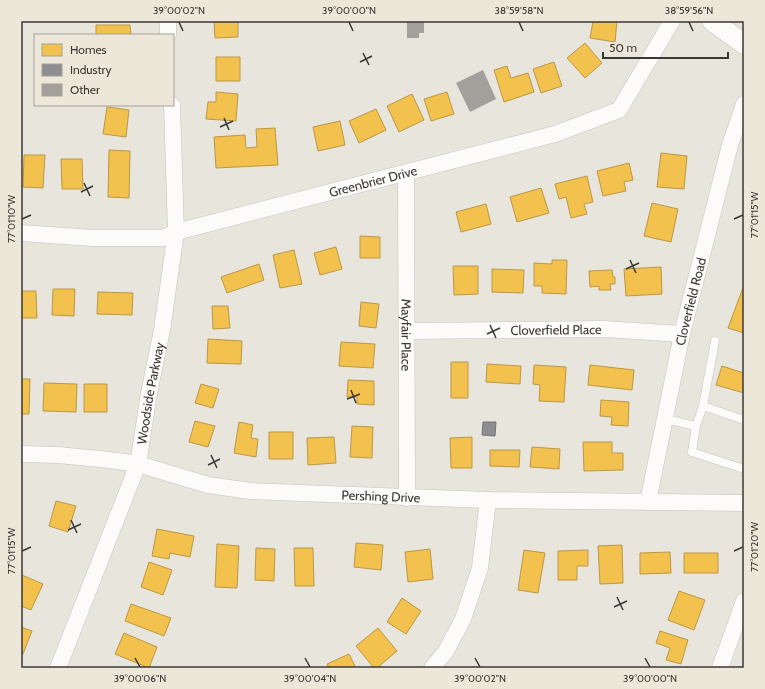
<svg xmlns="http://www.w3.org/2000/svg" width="765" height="689" font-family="Cabin,sans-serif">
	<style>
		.homes { fill: #f2c14e; stroke: #bb9846 }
		.industry { fill: #8d8d92; stroke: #747476 }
		.building { fill: #a39f9a }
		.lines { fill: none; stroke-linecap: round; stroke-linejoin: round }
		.service-casing { stroke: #c5c3bd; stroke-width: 9 }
		.minor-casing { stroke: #c5c3bd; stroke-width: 17 }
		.tertiary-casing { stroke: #c5c3bd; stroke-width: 21 }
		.service { stroke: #fcfbfa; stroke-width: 8 }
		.minor { stroke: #fcfbfa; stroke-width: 16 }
		.tertiary { stroke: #fcfbfa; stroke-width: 20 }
		.ticks { fill: none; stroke: #3a3833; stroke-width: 1.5 }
		.labels { text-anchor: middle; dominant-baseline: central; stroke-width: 4; stroke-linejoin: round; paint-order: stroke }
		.street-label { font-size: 13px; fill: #3a3833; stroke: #ece7d9 }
		.neatline { fill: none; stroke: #3a3833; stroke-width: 1.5 }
		.ticks-label { font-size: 10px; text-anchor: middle; fill: #3a3833 }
	</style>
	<rect width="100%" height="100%" fill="#e8e5dd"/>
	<!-- homes -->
	<path class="homes" d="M214,21H238V37L215,38Z
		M593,21H617L615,42L590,38Z
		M96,25H130L131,35H96Z
		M585,43L602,63L585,78L567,58Z
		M216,57H240V81H216Z
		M554,62L562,86L541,93L533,69Z
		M507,66L511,78L528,73L534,92L504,102L494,70Z
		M216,92L238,94L236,121L206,119L208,102H216Z
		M447,92L454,114L431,121L424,99Z
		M412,94L424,120L399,132L387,106Z
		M107,107L129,110L126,137L103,134Z
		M376,109L386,130L359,143L349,121Z
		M340,121L345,145L318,151L313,127Z
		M275,128L278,165L216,168L214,137L245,135L246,148L257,147L256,129Z
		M109,150L130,151L129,198L108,197Z
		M661,153L687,156L684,189L657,187Z
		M24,155H45L43,188L23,187Z
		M61,159H82L83,189H62Z
		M629,163L633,180L624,182L626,191L603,196L597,171Z
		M587,176L593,202L584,204L587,214L571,218L566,197L559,199L555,184Z
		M541,188L549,213L517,222L510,197Z
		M652,203L678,209L671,242L644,236Z
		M486,204L491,224L461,232L456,212Z
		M360,236L380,237V258H360Z
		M336,247L342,269L320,275L314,253Z
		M294,250L302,284L280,288L273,255Z
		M552,260H567L566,294L542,293V286H534V263L552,264Z
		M259,264L264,280L227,293L221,277Z
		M453,266H478V294L454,295Z
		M661,267L662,294L626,296L624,269Z
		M492,269L524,270L523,293L492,292Z
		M612,270L613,277H615V284H610L611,290H599V286L590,287L589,271Z
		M744,285V333L728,328Z
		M53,289H75L74,316L52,315Z
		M21,291H36L37,318H21Z
		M98,292L133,293L132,315L97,314Z
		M361,302L379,304L376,328L359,326Z
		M212,306H228L230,328L213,329Z
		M208,339L242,341L241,364L207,363Z
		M341,342L375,344L373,368L339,366Z
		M451,362H468V398H451Z
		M487,364L521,366L520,384L486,382Z
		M534,365L566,367L564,402L539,401L540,385L533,384Z
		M590,365L634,370L632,390L588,385Z
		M722,366L744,373V393L716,385Z
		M21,379H30L29,414H21Z
		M348,380L374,381V405L357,404V397H347Z
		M44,383L77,384L76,412L43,411Z
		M84,384H107V412H84Z
		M201,384L219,389L213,408L195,403Z
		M601,400L629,402L628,426L611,425L612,417L600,416Z
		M195,421L215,426L208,447L189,442Z
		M239,422L253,425L251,438L258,439L256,457L234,453Z
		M352,426L373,427L372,458L350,457Z
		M269,432H293V459H269Z
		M334,437L336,463L308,465L307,438Z
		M472,437V468H451L450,438Z
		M583,442H612V453H623V470L584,471Z
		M532,447L560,449L559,469L530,467Z
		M490,450H520L519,467L490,466Z
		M56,501L76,506L68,532L49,526Z
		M157,529L194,536L190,557L170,553L169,559L152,556Z
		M356,543L383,545L381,570L354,567Z
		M217,544L239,546L237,588L215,587Z
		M622,545L623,583L600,584L598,546Z
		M256,548L275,549L274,581L255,580Z
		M294,548H313L314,586H295Z
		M430,549L433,579L408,582L405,552Z
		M524,550L545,553L538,593L518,590Z
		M588,550V566H577V580H558V551Z
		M670,552L671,573L640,574V553Z
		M684,553H718V573H684Z
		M149,562L172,570L163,595L141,587Z
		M22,575L43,584L31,610L21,606Z
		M679,591L705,600L694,630L668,620Z
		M402,598L421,611L406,634L387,622Z
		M131,604L171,618L164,636L125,621Z
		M21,627L32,631L23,654H21Z
		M378,628L397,651L377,668H374L356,646Z
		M660,631L688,640L681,664L666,660L670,648L656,643Z
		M124,633L157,647L149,668L115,654Z
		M349,654L356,668H329L327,664Z"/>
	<!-- industry -->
	<path class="industry" d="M483,422H496L495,436L482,435Z"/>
	<!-- building -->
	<path class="building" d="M407,21H424V33H419V38H407Z
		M483,70L496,99L470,112L456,83Z"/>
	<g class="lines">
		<!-- service casing -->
		<g class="service-casing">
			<path id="service" d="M703,406L744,420
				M665,419L696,426L692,452L744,469
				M696,426L703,406L715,341"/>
		</g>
		<!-- minor casing -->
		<g class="minor-casing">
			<g id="minor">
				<path d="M168,21V35"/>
				<path id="s1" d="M406,173L407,498"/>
				<path id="s2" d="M21,233L93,238H163L176,232L555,134L619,110L672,21"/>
				<path id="s3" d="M407,331L604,329L682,334"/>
				<path id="s4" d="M21,454L58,455L110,460L138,464L208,485L250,491L488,500L744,503"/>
				<path id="s5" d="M648,502L682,334L730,145L744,104"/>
				<path id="s6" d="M58,668L138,464L149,393L162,330L176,232L172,105"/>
				<path d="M432,668L446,651L463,619L480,568L488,500"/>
				<path d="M720,668L744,601"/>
			</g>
		</g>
		<!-- tertiary casing -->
		<g class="tertiary-casing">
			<path id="tertiary" d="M712,21L744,44"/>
		</g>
		<!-- service -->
		<use href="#service" class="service"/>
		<!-- minor -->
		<use href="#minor" class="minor"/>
		<!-- tertiary -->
		<use href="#tertiary" class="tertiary"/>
	</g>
	<!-- ticks -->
	<path class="ticks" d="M179,22L183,31M349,22L353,31M519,22L523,31M689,22L693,31M363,53L369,65M360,62L372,56M224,118L229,130M220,127L233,121M84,183L90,196M81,192L93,186M22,219L31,215M734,219L743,215M630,260L636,273M626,269L639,263M490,325L496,338M487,334L500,328M351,390L356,403M347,399L360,394M211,455L217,468M208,465L220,459M71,520L77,533M68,530L81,524M22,551L31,547M734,551L743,547M617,597L623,610M614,607L627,601M135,658L140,667M305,658L310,667M475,658L480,667M645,658L650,667"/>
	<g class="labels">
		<!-- street labels -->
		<g class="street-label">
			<text stroke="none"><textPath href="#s2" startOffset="360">Greenbrier Drive</textPath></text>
			<text stroke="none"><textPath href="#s5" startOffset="205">Cloverfield Road</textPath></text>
			<text stroke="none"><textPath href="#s3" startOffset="149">Cloverfield Place</textPath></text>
			<text stroke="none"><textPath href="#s1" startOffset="162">Mayfair Place</textPath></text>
			<text stroke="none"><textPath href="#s6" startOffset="291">Woodside Parkway</textPath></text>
			<text stroke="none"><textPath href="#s4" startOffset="364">Pershing Drive</textPath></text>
		</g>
	</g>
	<!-- border -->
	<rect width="765" height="689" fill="none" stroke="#ece7d9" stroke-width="44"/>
	<!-- legend -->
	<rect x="34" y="34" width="140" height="72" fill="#ece7d9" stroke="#a5a197"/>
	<rect x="42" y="44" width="20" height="12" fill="#f2c14e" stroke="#a5a197"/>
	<text x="70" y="54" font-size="12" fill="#3a3833">Homes</text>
	<rect x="42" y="64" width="20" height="12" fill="#8d8d92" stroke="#a5a197"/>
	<text x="70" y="74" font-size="12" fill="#3a3833">Industry</text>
	<rect x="42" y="84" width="20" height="12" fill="#a39f9a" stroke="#a5a197"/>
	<text x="70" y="94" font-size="12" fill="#3a3833">Other</text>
	<!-- scale -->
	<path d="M603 52v6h125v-6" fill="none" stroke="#3a3833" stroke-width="2"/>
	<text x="609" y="52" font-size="12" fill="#3a3833" stroke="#ece7d9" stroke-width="3" paint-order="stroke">50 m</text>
	<rect x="22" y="22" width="721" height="645" class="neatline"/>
	<g class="ticks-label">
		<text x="179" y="14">39°00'02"N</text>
		<text x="349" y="14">39°00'00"N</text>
		<text x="519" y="14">38°59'58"N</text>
		<text x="689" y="14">38°59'56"N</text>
		<text transform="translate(754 215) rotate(-90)" y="4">77°01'15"W</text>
		<text transform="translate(11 219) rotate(-90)" y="4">77°01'10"W</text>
		<text transform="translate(754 547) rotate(-90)" y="4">77°01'20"W</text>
		<text transform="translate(11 551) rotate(-90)" y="4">77°01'15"W</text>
		<text x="140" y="682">39°00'06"N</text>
		<text x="310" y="682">39°00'04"N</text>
		<text x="480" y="682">39°00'02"N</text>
		<text x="650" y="682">39°00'00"N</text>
	</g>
</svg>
